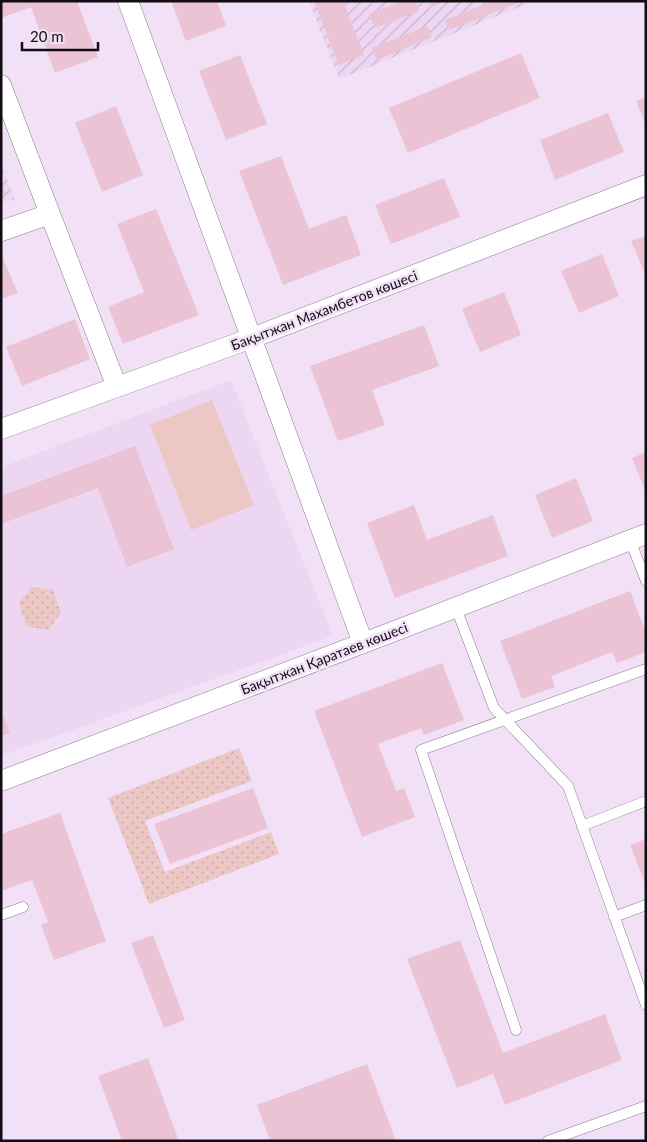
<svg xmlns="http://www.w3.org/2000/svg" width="647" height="1142" font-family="Lato,sans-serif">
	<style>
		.built { fill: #ecd6f2 }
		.industrial { fill: url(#industrial-furrows) }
		.grass { fill: url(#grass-dots) }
		.pitch { fill: #ecc7c6 }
		.building { fill: #ebc3d5 }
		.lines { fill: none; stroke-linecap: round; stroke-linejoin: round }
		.lane-casing { stroke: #8b7b8e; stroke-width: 11 }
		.street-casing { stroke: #8b7b8e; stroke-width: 21 }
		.lane { stroke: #fff; stroke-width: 10 }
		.street { stroke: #fff; stroke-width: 20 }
		.labels { text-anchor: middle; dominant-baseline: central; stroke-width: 5; stroke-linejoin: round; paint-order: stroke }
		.street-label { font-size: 14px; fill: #120c13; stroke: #f2e1f6 }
	</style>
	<defs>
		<pattern id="industrial-furrows" width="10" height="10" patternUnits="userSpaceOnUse" patternTransform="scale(1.25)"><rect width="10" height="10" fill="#ecd6f2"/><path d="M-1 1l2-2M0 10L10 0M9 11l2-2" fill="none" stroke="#c9b6cf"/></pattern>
		<pattern id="grass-dots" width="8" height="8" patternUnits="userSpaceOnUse" patternTransform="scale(1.25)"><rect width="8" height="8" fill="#ecc7c6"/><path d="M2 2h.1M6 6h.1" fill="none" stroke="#c9aaa9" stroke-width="1.8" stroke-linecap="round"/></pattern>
	</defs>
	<rect width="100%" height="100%" fill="#f2e1f6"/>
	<!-- built -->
	<path class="built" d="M231,380L333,636L1,756V467Z"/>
	<!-- industrial -->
	<path class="industrial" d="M309,1H535L339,79Z
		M1,165L15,199L1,204Z"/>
	<!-- grass -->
	<path class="grass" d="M32,587L53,590L61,613L48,630L26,626L19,602Z
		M239,748L252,781L145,821L165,872L271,832L279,854L149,904L108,798Z"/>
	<!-- pitch -->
	<path class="pitch" d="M212,400L254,505L191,530L150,425Z"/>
	<!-- building -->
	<path class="building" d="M1,1H77L98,57L55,73L31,7L1,18Z
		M171,1H217L226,26L186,41Z
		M314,1H343L364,55L339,65Z
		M402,1H415L419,11L375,28L369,14Z
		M429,1H446L431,7Z
		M493,1H523L449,30L445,20Z
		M427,26L432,37L377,60L372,48Z
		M521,53L540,98L408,153L389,108Z
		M240,55L267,124L226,140L199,71Z
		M646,97V126L636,101Z
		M116,106L143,175L102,192L75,123Z
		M608,113L624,152L555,180L540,140Z
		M281,156L309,229L346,215L361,255L283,285L239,171Z
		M444,178L460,217L391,244L375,205Z
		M1,182L6,194L1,196Z
		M156,209L199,315L123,344L108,307L144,292L117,224Z
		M646,236V276L631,241Z
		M1,254L18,293L1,299Z
		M602,254L619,296L579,313L561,271Z
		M504,292L521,335L480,352L462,309Z
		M75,319L90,359L22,386L6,347Z
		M424,325L439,366L372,390L385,425L338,441L310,366Z
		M135,446L174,549L127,567L98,488L1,524V496Z
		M646,452V492L632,458Z
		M576,478L593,521L552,538L535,495Z
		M414,505L427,540L493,515L508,556L395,598L367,523Z
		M630,591L646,633V652L617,663L612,652L551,676L555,687L522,699L500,641Z
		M442,663L464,720L424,735L421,728L378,744L396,791L404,788L415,817L362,837L314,711Z
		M1,711L10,733L1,736Z
		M253,788L268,828L170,864L154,824Z
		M60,813L106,941L54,960L41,925L48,922L32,880L1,891V834Z
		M646,839V886L630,845Z
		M153,935L185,1020L164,1028L131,943Z
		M460,940L503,1053L605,1014L622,1060L505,1105L493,1074L457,1088L407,959Z
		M148,1058L179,1141H122L98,1076Z
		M367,1064L396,1141H270L257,1105Z"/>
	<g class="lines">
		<!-- lane casing -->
		<g class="lane-casing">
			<path id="lane" d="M630,540L646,581
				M456,608L494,708L568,786L646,1005
				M582,826L646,801
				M1,915L23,907
				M614,917L646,905
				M516,1030L421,750L646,669
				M548,1141L646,1106"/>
		</g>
		<!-- street casing -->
		<g class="street-casing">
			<path id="street" d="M128,1L363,643
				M1,85L50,214L117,387
				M1,231L50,214
				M1,429L252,338L646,185
				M1,781L387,634L646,534"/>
		</g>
		<!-- lane -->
		<use href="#lane" class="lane"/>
		<!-- street -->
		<use href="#street" class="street"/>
	</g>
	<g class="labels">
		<!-- street labels -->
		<g class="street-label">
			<text transform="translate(324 310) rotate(-21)">Бақытжан Махамбетов көшесі</text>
			<text transform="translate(324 658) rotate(-21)">Бақытжан Қаратаев көшесі</text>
		</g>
	</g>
	<!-- border -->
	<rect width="647" height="1142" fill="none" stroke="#120c13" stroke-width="5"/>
	<!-- scale -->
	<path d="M22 42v8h76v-8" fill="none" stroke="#120c13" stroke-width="2.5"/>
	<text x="30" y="42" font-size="15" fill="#120c13" stroke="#f2e1f6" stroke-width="4" paint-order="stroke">20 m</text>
</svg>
